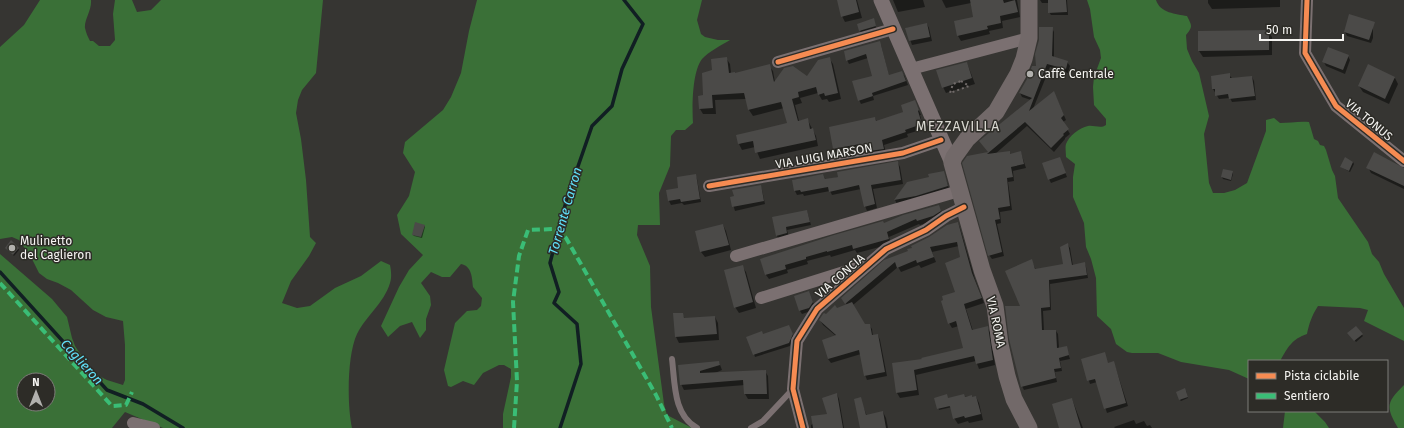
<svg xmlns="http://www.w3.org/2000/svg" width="1404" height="428" font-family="'Fira Sans',sans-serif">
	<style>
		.forest { fill: #3a7037; fill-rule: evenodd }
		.shadow { fill: #0007 }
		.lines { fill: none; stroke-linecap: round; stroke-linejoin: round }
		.stream { stroke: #111f23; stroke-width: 3.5 }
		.building { fill: #4b4a48 }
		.path { stroke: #726c6b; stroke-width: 2; stroke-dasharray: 2 3; stroke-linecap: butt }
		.service { stroke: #7b7071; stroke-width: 6 }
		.minor { stroke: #7b7071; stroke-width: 12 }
		.tertiary { stroke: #7b7071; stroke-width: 15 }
		.secondary { stroke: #726969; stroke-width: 17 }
		.quiet { stroke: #3abd76; stroke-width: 4; stroke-dasharray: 8 4; stroke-linecap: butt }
		.cycleway-casing { stroke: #2d2c27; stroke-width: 8 }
		.cycleway { stroke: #f68b52; stroke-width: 5 }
		.poi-dot { fill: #b2b1ae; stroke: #2d2c27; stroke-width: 1.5 }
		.labels { text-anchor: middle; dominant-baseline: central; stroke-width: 3; stroke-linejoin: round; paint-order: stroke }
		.poi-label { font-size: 12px; fill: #f5f4f1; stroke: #2d2c27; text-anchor: start }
		.street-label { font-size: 12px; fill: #f5f4f1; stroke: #2d2c27 }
		.water-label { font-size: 13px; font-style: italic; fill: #61e2fb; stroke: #2d2c27 }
		.quarter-label { font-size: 14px; letter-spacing: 1px; fill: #d9d8d1; stroke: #2d2c27 }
	</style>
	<rect width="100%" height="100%" fill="#363532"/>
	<!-- forest -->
	<path class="forest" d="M40,0H91C92,10 84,20 85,28C86,33 88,37 90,41H93L99,46H110L115,40L113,14L115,0H132L137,12L151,10L161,0H323L316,73L302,90L298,100L296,113L301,139L306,180L310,237L316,243L309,256L291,281L282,303L297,308L310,306L335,288L361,276L381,261L390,265C391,270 392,277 390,283C384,303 366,316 357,334C347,355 347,405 352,428H163L125,412L112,428H0V254L52,299L67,317L72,338L75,346L93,373L107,380L123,385L125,380V345L123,321L106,317L93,310L71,290L58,283L47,279L39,273L31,257L19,240L12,237L0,239V47L24,25ZM24,380H48V404H24Z
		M477,0H702L697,20L701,34L705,37L718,40H730C722,45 708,52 702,59C692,72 692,107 693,123L685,130H676L671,136L670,166L659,193L660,225H638L637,235L650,266L651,307L664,404L667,415L692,428H503V414L511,377V369L504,365H499L483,373L474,385L463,381L451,387L448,386L444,370L455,323L467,311L477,310L481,306L482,298L473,287C472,278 472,266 461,264L450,277H442L431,272L421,283L430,296L431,305L426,319V330L420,338L412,322L400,326L388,337L381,326L399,287L409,270L423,255L401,234L397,215L409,196L415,172L403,153L405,142L443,110L451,97L461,73L469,31Z
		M1087,0H1156C1160,13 1176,14 1187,16C1192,26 1193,26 1186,35L1187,49L1192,61L1199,73L1209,116L1204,134L1209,183L1213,193H1224L1235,190L1247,183L1266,131V120L1274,118L1280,123C1290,123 1299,121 1309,122L1314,139L1318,141L1320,145L1324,146L1326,150L1332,170L1335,176L1338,198L1368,242L1372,254L1379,262L1384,274L1404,308V341L1364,321L1368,310L1360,308L1318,306C1312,315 1309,324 1307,334C1292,339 1288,347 1280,361H1249V379L1229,370L1181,362L1158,353H1132L1127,352L1116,344L1111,329L1097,316L1096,278L1091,259L1086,247L1084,223L1073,197V177L1075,164L1066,157C1066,153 1065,147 1066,144C1069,136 1079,128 1088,126C1094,125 1101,129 1106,125V119L1094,105L1093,87L1094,77L1101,58L1100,50L1094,37L1090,9Z
		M1404,385V428H1398C1385,406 1387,402 1404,385Z
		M1285,411H1314L1325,422L1329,428H1283Z"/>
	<!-- shadow -->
	<path class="shadow" d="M838,0H857L862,18L845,22L842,16Z
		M893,0H923L925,7L898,12Z
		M942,0H1017L1020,17L1002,21L1003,28L989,31L990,34L961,41L958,36L974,18L971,3L946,8Z
		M1040,0H1067L1068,15H1051L1049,12V3H1042Z
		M1208,0H1280V7L1212,9L1208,3Z
		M874,22L877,30L862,34L860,31Z
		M927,24L929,28L932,41L912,45L906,28Z
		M1373,26V38L1371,43L1347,36L1345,32Z
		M1052,28L1054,32V58L1067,62L1070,66L1068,73L1050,67L1033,109L1056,97L1066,120L1063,122L1070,134L1065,138V139L1054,152L1027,126L994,155L1009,152L1011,155L1021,153L1026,168L1013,171L1014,181L1008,182L1012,210L1000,212L1001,223L997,224L1004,256L992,259L989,255L964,163L988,152L1031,100L1022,97L1020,93L1037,67Z
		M1268,31L1272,37V55L1203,57L1199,51V32Z
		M881,45L889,76L904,75L908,85L873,96L874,100L861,104L859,100L873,77L868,58L849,64L847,60Z
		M1348,56L1350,60L1345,74L1326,66L1324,62Z
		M726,58L730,64L731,73L736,74L769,66L773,71L775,82L807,77L829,58L833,64L841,99L829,102L827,99L822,100L818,93L800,98L802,103L795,105L799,121L807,119L816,136L818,146L760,159L755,147L742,150L739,144L788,124L784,108L753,116L749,110L746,99L715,100L716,114H703L700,109L713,71Z
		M967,63L975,84L946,93L943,87Z
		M1229,75L1232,78L1252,77L1254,81L1256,100L1232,102L1230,98L1219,99L1213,89Z
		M1395,78L1398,84L1389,104L1363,92L1359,86Z
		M917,106L921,115H920L924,129L907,134L908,137L884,145L886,153L866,156L862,148L836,153L834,149L875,118L877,122L904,112Z
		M1061,162L1067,177L1051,183L1049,179Z
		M1353,162L1354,164L1350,172L1341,167Z
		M898,163L900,167L903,184L873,189L877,208L867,211L865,206L861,189L832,195L830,191L804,196L803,194L797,195L795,191L793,180L823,175L826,180Z
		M1368,167L1404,169V189L1371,173Z
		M1224,170L1232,172L1233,174L1231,181L1223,179L1222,177Z
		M943,172L949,188L897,204L895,200L907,183L930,178Z
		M695,175L697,179L701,202L684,205L682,203L671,205L669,201L667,191L680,189Z
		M760,186L762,190L765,204L735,211L731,198Z
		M941,210L942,215L935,220L920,225L919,224L889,237L891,244L857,253L855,250L831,257L830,255L807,261L808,264L787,270L788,273L769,279L766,275L761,260L884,224Z
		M807,211L811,225L787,230L789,237L779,240L777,236L773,218Z
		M958,223L960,228L975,279L984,303L966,309L973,331L987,327L990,332L995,365L979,369L976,361L916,375L919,395L900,398L897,393L893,364L923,360L964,349L959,326L952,328L949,323L956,293L961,258L959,246L932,252L936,262L921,268L919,265L901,272L898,267L853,305L865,326L869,325L872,329L873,336L878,335L880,340L887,376L867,380L865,375L861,354L831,363L828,359L836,336L823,325L820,320L836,309L847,305L843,298L913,249Z
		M424,225L425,227L422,238L414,236L413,235Z
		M723,225L726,231L731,250L705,257L701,252Z
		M1068,245L1070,248L1073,266L1085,264L1086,267L1088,278L1050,284L1051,310L1043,311L1044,331H1056L1058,334L1059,348L1066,347L1070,359L1060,361L1062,371L1055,372L1057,382L1024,390L1022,386L1021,307L1033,264L1036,270L1064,265Z
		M18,248L19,250L14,256L7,249Z
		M742,266L746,272L756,308L739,313L735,307Z
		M809,292L815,307L811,311L802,314L800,311Z
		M674,314H682L685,319L715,317L718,323L719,340L679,343L676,337Z
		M789,326L794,337L790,346L755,357L754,354L763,335Z
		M1356,327L1363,336L1356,342L1350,334Z
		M1082,360L1115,366L1128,406L1107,413L1097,382L1090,384Z
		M719,362L722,370L715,373L765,371L768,376L769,399H748L745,394V385L684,390L681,384L679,366Z
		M1186,391L1188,398L1181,401L1180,400Z
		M837,394L839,399L844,428H811V425L828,414Z
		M971,396L973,398L976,397L979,403L983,420L969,423L968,421L958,424L954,418L952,407L939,410L935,398L948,399Z
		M860,399L867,416L883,412L886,418L888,428H861Z
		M1072,399L1083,428H1060Z
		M1134,420L1136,424L1144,421L1147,426L1150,425L1152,428H1115L1114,427Z"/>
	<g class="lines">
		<!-- stream -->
		<path class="stream" d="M0,272L107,390L143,404L183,428
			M560,428L581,364L577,324L554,303L559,292L550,263L567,198L592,126L612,106L622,69L643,24L624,0"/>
	</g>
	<!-- building -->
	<path class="building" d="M837,0H856L859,12L841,17Z
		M970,0H1003L1004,3L1015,0L1018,12L1000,16L1001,23L987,26L988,29L957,36L954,21L973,17Z
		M1048,0H1066L1067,12L1048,13Z
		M1349,14L1375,22L1369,40L1344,32Z
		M874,18L876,26L859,31L857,24Z
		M927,23L930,37L909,41L905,28Z
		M1039,27H1053L1052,56L1068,61L1066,69L1047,64L1029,111L1054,91L1064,115L1061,118L1069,129L1063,134L1064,135L1051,148L1025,122L987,154L1010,151V154L1021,151L1024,164L1011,167L1013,177L1007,178L1010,206L998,208L1000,219L995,220L1002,252L988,256L962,163L967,156L988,152L979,141L1032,98L1019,93L1027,79L1032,66H1036L1035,54L1039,40Z
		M1269,30V50L1198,51V31Z
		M880,41L889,75L902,71L906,81L872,93L873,96L858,101L852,81L872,76L866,54L846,61L844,51Z
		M1328,47L1349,55L1343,70L1322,62Z
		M727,57L729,73L735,72V73L770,64L774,82L784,68L793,66L807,76L818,60L830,57L838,93L825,96L824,93L818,95L816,87L798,92L799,97L792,99L798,121L808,118L810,129L813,128L816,140L755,153L753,141L738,144L736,135L787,123L781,102L748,110L744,93L712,95L713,108L699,109L698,96L703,95L702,73L712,70L711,59Z
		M967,62L972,78L942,88L936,70Z
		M1368,64L1395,77L1385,99L1358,86Z
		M1230,73V78L1252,76L1255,96L1229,99L1228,94L1215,96V89H1212L1211,76Z
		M915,100L919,110L918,111L922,124L905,130L906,132L882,140L884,149L862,152L860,144L833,149L829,127L875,117L876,121L903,112L901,105Z
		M1374,152L1404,168V186L1366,168Z
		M1060,157L1066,173L1048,180L1042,163Z
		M1345,157L1353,162L1349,171L1340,167Z
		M898,161L901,180L871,185L875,204L864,207L859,185L829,192L828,187L801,192L800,190L794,191L792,180L823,174L825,179L838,177L837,172Z
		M1223,169L1233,171L1231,180L1221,177Z
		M944,171L948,186L916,196L894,200L907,182L929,177L928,174Z
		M696,174L700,199L681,202L680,199L668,201L666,190L678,188L677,177Z
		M761,185L764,201L732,207L730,197L734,196L732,190Z
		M939,205L941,211L933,216L917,221L916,219L887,232L889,239L853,249L852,245L827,252V251L806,257V259L785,265L786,269L765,275L760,259L834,235L883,221L884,223L903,215Z
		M807,210L810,222L786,227L787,233L776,236L772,217Z
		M415,222L425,225L421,237L412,235Z
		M958,222L972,273L982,298L964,304L972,330L988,326L993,360L976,364L974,356L914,370L917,390L896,393L892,363L922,359L921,358L963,348L956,321L948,324L941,301L943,300L942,296L955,292L945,263L960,257L957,242L930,247L934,257L917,263L916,260L897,268L895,262L845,304L841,298L884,260L908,251L907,249L912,248L911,246L929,237L947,225Z
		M723,224L729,245L700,252L695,231Z
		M11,240L19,248L13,255L5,248Z
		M1068,243L1072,265L1085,262L1087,275L1049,280L1050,307L1041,308L1042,330H1056L1057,348L1067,346L1069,355L1059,358L1061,368L1054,369L1056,378L1021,387L1009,339L1005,306H1020L1005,271L1032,259L1035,269L1063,264L1060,247Z
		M743,265L753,302L734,308L724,270Z
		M809,291L813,302L809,308L799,311L794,296Z
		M852,302L865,324H870L872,335L878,334L885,372L864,376L859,350L828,359L822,340L836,335L819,320L823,314L824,313L826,314L835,305L837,308Z
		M673,313H683L684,318L715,316L717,334L675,337Z
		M789,325L793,334L789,343L753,355L746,337L762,331L763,334Z
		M1356,326L1363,334L1354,341L1347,333Z
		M1105,352L1108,363L1114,361L1126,403L1104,409L1095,379L1087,381L1081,359Z
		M719,361L720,365L700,371V373L766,370L767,394H744L743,380L680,385L678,365Z
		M1185,388L1188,397L1179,400L1176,392Z
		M837,393L843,428H813L811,416L827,414L822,398Z
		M947,394L950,406L937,409L934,398Z
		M964,394L965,397L972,395V397L976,396L981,414L965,418L964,416L953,419L948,398Z
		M861,397L866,415L883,411L886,428H860L854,399Z
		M1072,398L1081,428H1059L1052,404Z"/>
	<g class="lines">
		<!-- path -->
		<path class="path" d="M961,81L969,86L950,93L953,84Z"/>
		<!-- service -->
		<path class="service" d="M672,359C675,383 673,415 697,428
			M751,428L763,421L793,389"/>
		<!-- minor -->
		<path class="minor" d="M1307,0L1305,53L1336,106L1404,161
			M778,62L893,29
			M911,69L1029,38
			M709,186L903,153L941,140
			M736,256L959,191
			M761,298L863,266
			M133,423L154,428
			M803,428L793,389L797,341L817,309L886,249L926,230L946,216L964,207"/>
		<!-- tertiary -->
		<path class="tertiary" d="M881,0L952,163"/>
		<!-- secondary -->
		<path class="secondary" d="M1029,428L1014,399L1007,376L1000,344L995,306L982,270L952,163L954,157L967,139L996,112L1018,74L1024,59L1029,38V0"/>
		<!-- quiet -->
		<path class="quiet" d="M0,283L112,406L126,405L132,392
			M514,428L517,381L513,302L519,256L528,230L555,229L566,238L656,395L672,428"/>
		<!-- cycleway casing -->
		<g class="cycleway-casing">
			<path id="cycleway" d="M1307,0L1305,53L1336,106L1404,161
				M778,62L893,29
				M709,186L903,153L941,140
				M803,428L793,389L797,341L817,309L886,249L926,230L946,216L964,207"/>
		</g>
		<!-- cycleway -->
		<use href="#cycleway" class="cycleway"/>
	</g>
	<!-- markers -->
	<g class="poi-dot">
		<circle cx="1030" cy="74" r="4"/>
		<circle cx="12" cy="248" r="4"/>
	</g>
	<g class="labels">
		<!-- poi labels -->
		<g class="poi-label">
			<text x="1038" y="74">Caffè Centrale</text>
			<text x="20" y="241">Mulinetto<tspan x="20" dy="14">del Caglieron</tspan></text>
		</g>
		<!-- street labels -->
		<g class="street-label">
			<text transform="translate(1369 120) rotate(40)">VIA TONUS</text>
			<text transform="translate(824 156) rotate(-10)">VIA LUIGI MARSON</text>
			<text transform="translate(840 276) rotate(-41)">VIA CONCIA</text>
			<text transform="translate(996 322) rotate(78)">VIA ROMA</text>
		</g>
		<!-- water labels -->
		<g class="water-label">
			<text transform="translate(565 211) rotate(-74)">Torrente Carron</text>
			<text transform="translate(82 362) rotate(48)">Caglieron</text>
		</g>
		<!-- quarter labels -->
		<g class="quarter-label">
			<text x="958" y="126">MEZZAVILLA</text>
		</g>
	</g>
	<!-- legend -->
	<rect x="1248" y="360" width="140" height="52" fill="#2d2c27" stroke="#7d7c78"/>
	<rect x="1256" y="373" width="20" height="6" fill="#f68b52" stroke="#7d7c78"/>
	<text x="1284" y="380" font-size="12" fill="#f5f4f1">Pista ciclabile</text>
	<rect x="1256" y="393" width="20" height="6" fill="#3abd76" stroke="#7d7c78"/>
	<text x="1284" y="400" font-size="12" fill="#f5f4f1">Sentiero</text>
	<!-- north arrow -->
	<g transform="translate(36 392)"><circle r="19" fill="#2d2c27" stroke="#7d7c78"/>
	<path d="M0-3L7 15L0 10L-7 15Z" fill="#b2b1ae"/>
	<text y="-6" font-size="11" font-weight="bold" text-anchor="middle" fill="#f5f4f1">N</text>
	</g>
	<!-- scale -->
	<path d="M1260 34v6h83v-6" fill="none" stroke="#f5f4f1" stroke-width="2"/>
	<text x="1266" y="34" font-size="12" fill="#f5f4f1" stroke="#2d2c27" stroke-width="3" paint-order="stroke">50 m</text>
</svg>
